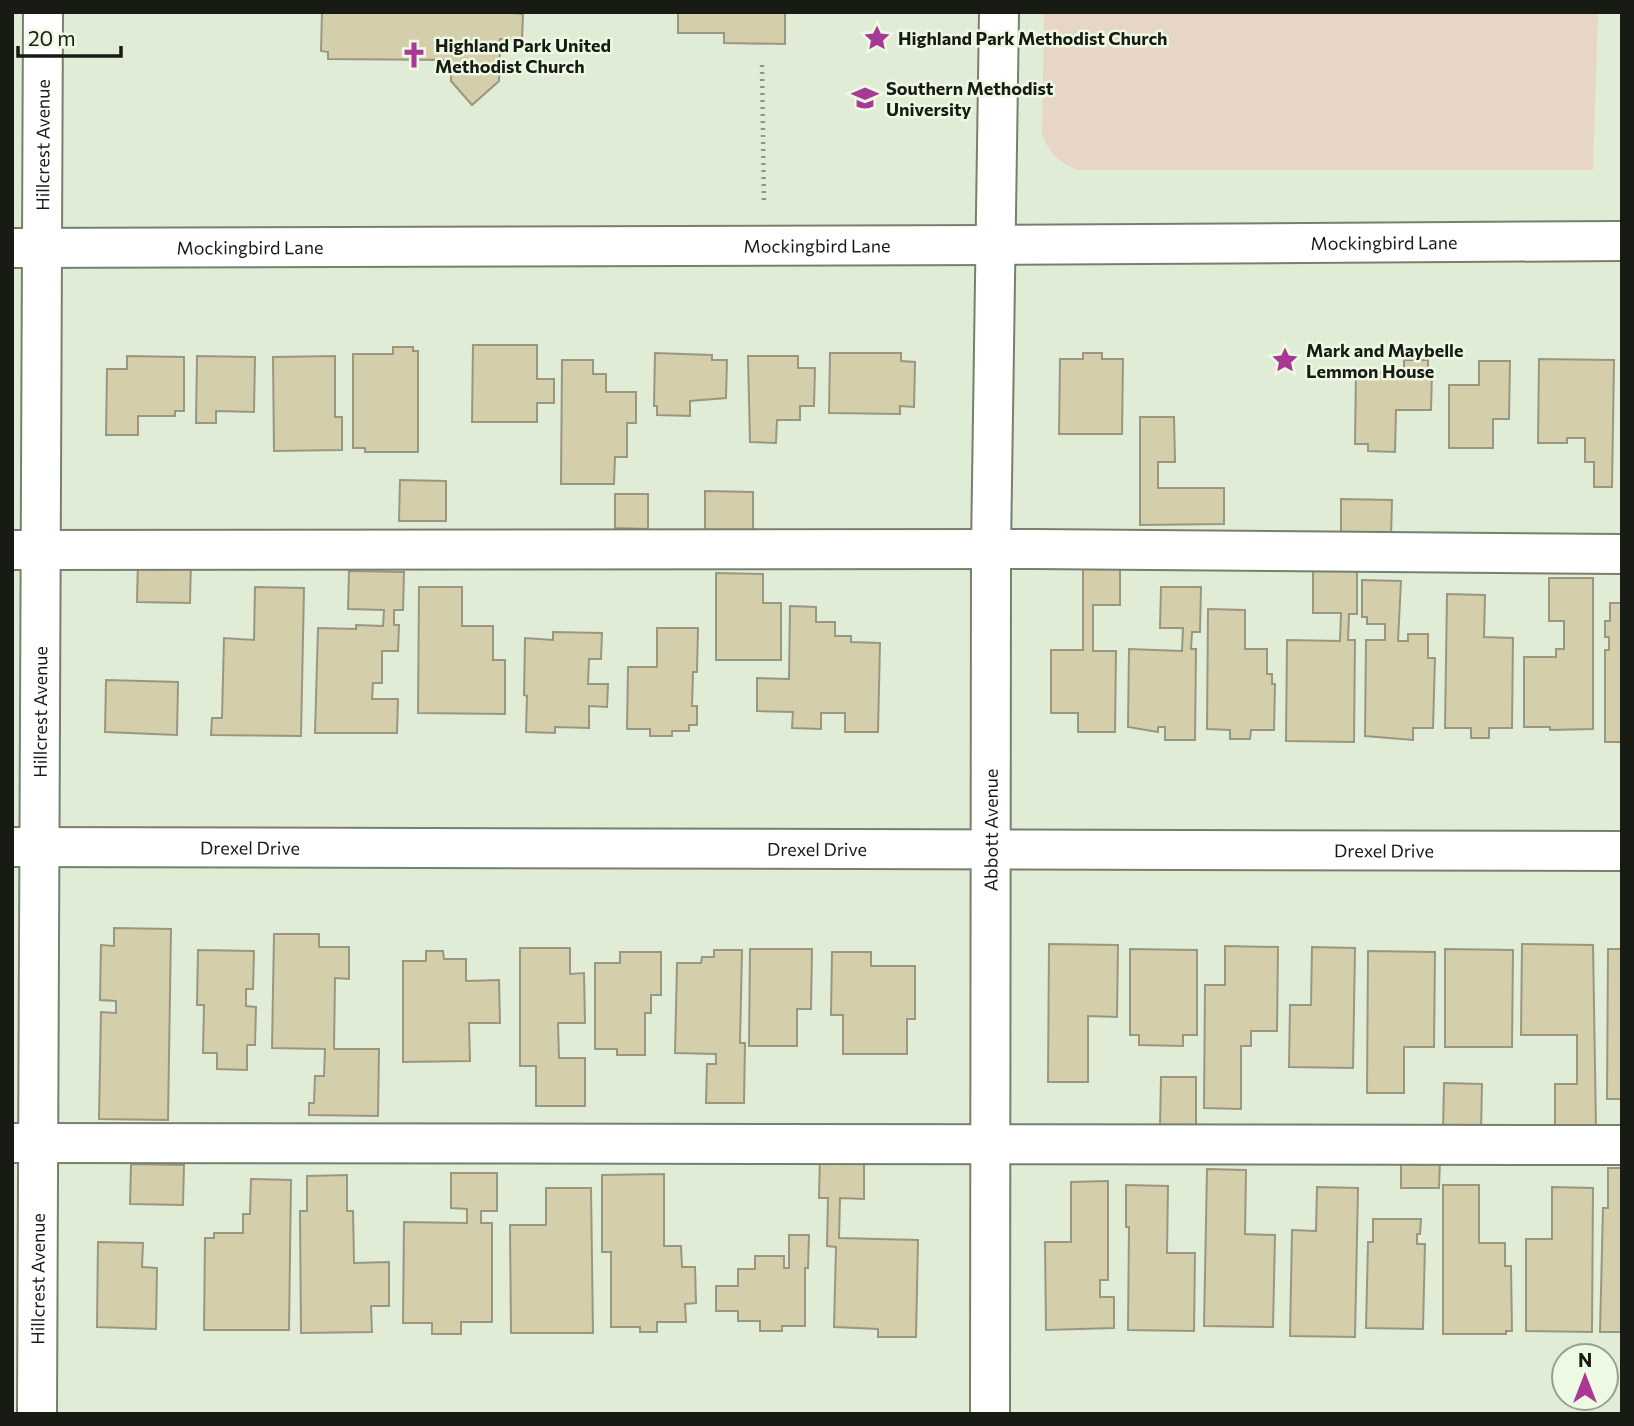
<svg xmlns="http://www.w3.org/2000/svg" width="1634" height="1426" font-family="Commissioner,sans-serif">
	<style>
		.green { fill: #e7d6c5 }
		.building { fill: #d4ceaa; stroke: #9a9781; stroke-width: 2 }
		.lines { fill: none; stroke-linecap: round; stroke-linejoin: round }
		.minor-casing { stroke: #76806d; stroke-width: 42 }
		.major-casing { stroke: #76806d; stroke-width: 42 }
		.path { stroke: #8f9888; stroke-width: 4.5; stroke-dasharray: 2 5; stroke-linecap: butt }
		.minor { stroke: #fff; stroke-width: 38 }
		.major { stroke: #fff; stroke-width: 38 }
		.labels { text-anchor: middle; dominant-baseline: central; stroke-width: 5; stroke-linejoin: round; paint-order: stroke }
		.poi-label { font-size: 18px; font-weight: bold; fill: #171b13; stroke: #edf9e3; text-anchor: start }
		.street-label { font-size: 18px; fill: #171b13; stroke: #edf9e3 }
	</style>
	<rect width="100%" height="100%" fill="#e0ecd6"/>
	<!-- green -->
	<path class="green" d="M1044,12H1598L1593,170H1078C1059,163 1049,153 1042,134Z"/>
	<!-- building -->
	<path class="building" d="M322,12H503L523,14L522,40L500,39L499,81L472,105L451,81V60L328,59V52L321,51Z
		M678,12H785V44L724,43V33H678Z
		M473,345H537V379H554V403H537V422H472Z
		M393,347H413V351H418V452H365V448H353V354H393Z
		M655,353L712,355V360H727L726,398L690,401V416L657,415V406H654Z
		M830,353H901V361L915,362L914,407L900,406V414L829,413Z
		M1083,353H1102V359H1123L1122,434H1059L1060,359H1083Z
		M127,356L184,357V411H175V416H138V435H106L107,369H127Z
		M197,356L255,357L254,412L216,411V423H196Z
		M335,356V417H342V450L274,451L273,357Z
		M748,356H798V368H815L814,406H800V420H777L776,443L750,442Z
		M1539,359L1614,360L1612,487H1594V462H1585V438H1567V443H1538Z
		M562,360H593V374H606V392H636V423H627V457H615L614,484H561Z
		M1404,360H1428V372H1432L1431,410H1396L1395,452L1368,451V444H1355L1356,372L1404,373Z
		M1479,361H1510L1509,419H1493V448H1449V385H1479Z
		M1140,417H1174L1175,462H1158V488H1224V524L1140,525Z
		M400,480L446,481V521H399Z
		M705,491L753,492V533H705Z
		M615,494H648V529L615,528Z
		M1341,499L1392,500L1391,537H1341Z
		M138,560L191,561L190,603L137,602Z
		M1083,561H1120V605H1093V651H1116L1115,732H1078V713H1051V650H1083Z
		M349,571L404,572L403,610H394V625H399L398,651H382V683H373L372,699H398L397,733H315L318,628L356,629V625L383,626L384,610L348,609Z
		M1313,571H1357V614H1349L1348,640H1355L1354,742L1286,741L1287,640L1340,641L1341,613H1313Z
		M716,573L763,574V603H781V660H716Z
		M1549,578H1593V729L1550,730V727H1524V657H1556V649H1564V621H1549Z
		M1362,580L1401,581L1398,641H1408V634H1428V658H1435L1433,728H1413V740L1365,736L1366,640H1385V624H1367V617H1362Z
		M255,587L304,588L301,736L211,735L212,718H222L224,638L254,640Z
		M419,587H462V626H493V660H505V714L418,713Z
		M1161,587H1201L1200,632H1192L1191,649H1196L1195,740H1165V727H1158V732L1128,727L1129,649L1182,651L1183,628H1160Z
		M1447,594L1485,595L1484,637L1513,638L1512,728H1489V738H1471V728H1445Z
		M1610,603H1622V742H1605V650H1609V637H1605V621H1610Z
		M790,606L816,607V622H835V636H851V642L880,643L878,732H845V713H821V729L792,728L793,712L757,711V678L789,679Z
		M1208,609L1245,610V649H1267V674H1272V684H1275L1274,730H1251L1250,739H1230V730L1207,729Z
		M657,628H698L697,672H693L692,706H697V725H689V731H672V736H650V729H627L628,667H657Z
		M553,632L602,633L601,659H589L588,684H608L607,707L589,706V728L555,727V733L526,732L527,696L524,695L525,638L553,640Z
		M106,680L178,682L177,735L105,732Z
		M114,928L171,929L168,1120L99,1119L101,1012L116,1013V1001L100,1000L101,945L114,946Z
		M274,934H319V947H349V979L335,978L334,1049H379L378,1116L309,1115V1103H314L315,1076H324L325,1049L272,1048Z
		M1049,944L1118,945L1117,1017L1088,1016V1082H1048Z
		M1522,944L1593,945L1596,1128H1555V1084H1577V1035H1521Z
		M1225,946L1278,947L1277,1031H1251V1046H1241V1109L1204,1108L1205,985H1225Z
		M1312,947L1355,948L1353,1068L1289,1067L1290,1005H1311Z
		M520,948H570V974L584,973L585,1023H558L559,1058H585V1106H536V1066H520Z
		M750,949H812L811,1009H797V1046H749Z
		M1130,949L1197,950V1035H1183V1046L1139,1045V1035H1130Z
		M1445,949L1513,950L1512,1047H1445Z
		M1608,949H1622V1099H1607Z
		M198,950L254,951L253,989H246V1006L256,1007L255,1045H247V1070L217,1069V1053H203L204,1005H197Z
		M714,950H742L740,1043H745L744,1103H706L707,1064H716V1054L675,1053L677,963H701L702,957H714Z
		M426,951H443L444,959H466V981L499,980L500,1023H469L470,1061L403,1062V961H426Z
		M1368,951L1435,952L1434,1047H1404V1093H1367Z
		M620,952H661V995H651V1013H645V1055H617V1049H595V963H620Z
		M832,952H871V966H915V1019H907V1054H843V1015H831Z
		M1161,1077H1196V1127H1160Z
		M1444,1083L1482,1084L1481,1130L1443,1129Z
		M820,1157L864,1158V1199L840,1198L839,1238L918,1240L916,1337H878V1329L834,1327L836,1247L827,1246L828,1198H819Z
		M1401,1158L1440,1159L1439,1188H1401Z
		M131,1164L184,1165L183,1205L130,1204Z
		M1608,1168H1622V1332H1600L1603,1208H1608Z
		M1207,1169L1246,1170L1245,1234L1275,1235L1273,1327L1204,1326Z
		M451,1173H497V1211H481V1223H492V1322H461V1334H432V1323H403L404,1222L467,1223V1209L451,1208Z
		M664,1174V1246H681L682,1267H695L696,1303L685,1304L686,1322H657V1332H640V1327H611V1252H602V1175Z
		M347,1175V1211H353L354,1263L389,1262V1306H371L372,1332L301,1333L300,1211H307V1176Z
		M251,1179L291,1180L289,1330H204L205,1238H214V1233H243V1214H250Z
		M1108,1181V1280H1100V1297H1114V1328L1046,1330L1045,1242H1071V1182Z
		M1126,1185L1168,1186L1167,1253H1195L1194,1331L1128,1330L1129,1227H1126Z
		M1443,1185H1479V1243H1505V1266H1511L1512,1331H1506V1334H1443Z
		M1317,1187L1358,1188L1355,1337L1290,1336L1292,1230L1316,1231Z
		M1552,1187L1593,1188L1592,1332L1526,1331V1239H1552Z
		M546,1188H591L593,1333H511L510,1225H546Z
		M1373,1219H1421L1420,1234H1417V1244H1425L1423,1329L1366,1328L1368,1242H1373Z
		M789,1235H809L808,1268H805V1326H782V1331H760V1321H738V1311H716V1286H738V1269H755V1256H784V1268H789Z
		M98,1242L143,1243L142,1267L157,1268L156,1329L97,1327Z"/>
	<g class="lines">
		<!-- minor casing -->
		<g class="minor-casing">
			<g id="minor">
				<path d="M12,550L1033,549L1622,554"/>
				<path id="s1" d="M12,847L1622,851"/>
				<path d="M12,1143L1622,1145"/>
				<path id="s2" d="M37,1414L43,12"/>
				<path id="s3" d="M990,1414L991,549L999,12"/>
			</g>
		</g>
		<!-- major casing -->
		<g class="major-casing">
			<g id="major">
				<path id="s4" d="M12,248L995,245L1622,241"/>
			</g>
		</g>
		<!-- path -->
		<path class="path" d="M762,65L764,204"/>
		<!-- minor -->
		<use href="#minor" class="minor"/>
		<!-- major -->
		<use href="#major" class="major"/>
	</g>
	<!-- icons -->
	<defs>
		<g id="sight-bare" transform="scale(2.1)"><path d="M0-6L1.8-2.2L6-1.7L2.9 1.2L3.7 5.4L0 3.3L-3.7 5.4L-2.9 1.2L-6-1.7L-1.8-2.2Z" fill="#a83894" stroke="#edf9e3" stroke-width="2.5" paint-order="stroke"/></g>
		<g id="church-bare" transform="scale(2.1)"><path d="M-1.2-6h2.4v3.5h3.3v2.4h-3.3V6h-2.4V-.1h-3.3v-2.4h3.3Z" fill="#a83894" stroke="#edf9e3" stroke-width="2.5" paint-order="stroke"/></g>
		<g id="university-bare" transform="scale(2.1)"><path d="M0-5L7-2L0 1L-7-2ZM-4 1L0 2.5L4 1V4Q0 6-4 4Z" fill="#a83894" stroke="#edf9e3" stroke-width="2.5" paint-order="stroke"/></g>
	</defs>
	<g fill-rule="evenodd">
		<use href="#sight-bare" x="877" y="38"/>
		<use href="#church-bare" x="414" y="55"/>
		<use href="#university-bare" x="865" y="98"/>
		<use href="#sight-bare" x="1285" y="360"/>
	</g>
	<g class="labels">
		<!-- poi labels -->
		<g class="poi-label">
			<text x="898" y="38">Highland Park Methodist Church</text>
			<text x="435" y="45">Highland Park United<tspan x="435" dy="21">Methodist Church</tspan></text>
			<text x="886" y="88">Southern Methodist<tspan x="886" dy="21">University</tspan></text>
			<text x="1306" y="350">Mark and Maybelle<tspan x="1306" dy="21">Lemmon House</tspan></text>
		</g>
		<!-- street labels -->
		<g class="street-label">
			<text stroke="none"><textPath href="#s2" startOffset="1269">Hillcrest Avenue</textPath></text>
			<text stroke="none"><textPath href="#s4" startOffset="1372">Mockingbird Lane</textPath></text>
			<text stroke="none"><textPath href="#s4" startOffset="805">Mockingbird Lane</textPath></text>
			<text stroke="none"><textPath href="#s4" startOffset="238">Mockingbird Lane</textPath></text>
			<text stroke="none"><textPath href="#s2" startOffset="702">Hillcrest Avenue</textPath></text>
			<text stroke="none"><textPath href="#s3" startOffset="584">Abbott Avenue</textPath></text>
			<text stroke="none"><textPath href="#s1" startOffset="238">Drexel Drive</textPath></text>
			<text stroke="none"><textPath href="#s1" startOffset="805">Drexel Drive</textPath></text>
			<text stroke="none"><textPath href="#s1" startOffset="1372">Drexel Drive</textPath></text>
			<text stroke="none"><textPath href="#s2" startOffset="135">Hillcrest Avenue</textPath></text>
		</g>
	</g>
	<!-- border -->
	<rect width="1634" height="1426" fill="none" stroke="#171b13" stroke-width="28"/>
	<!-- north arrow -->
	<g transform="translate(1585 1377)"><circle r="33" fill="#edf9e3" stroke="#97a090" stroke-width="2"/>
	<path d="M0-5L12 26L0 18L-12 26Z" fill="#a83894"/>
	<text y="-10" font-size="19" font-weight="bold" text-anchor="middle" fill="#171b13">N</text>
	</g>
	<!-- scale -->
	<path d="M18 46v10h103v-10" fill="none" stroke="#171b13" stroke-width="3.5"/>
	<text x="28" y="46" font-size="21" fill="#171b13" stroke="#edf9e3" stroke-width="5" paint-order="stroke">20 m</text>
</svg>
